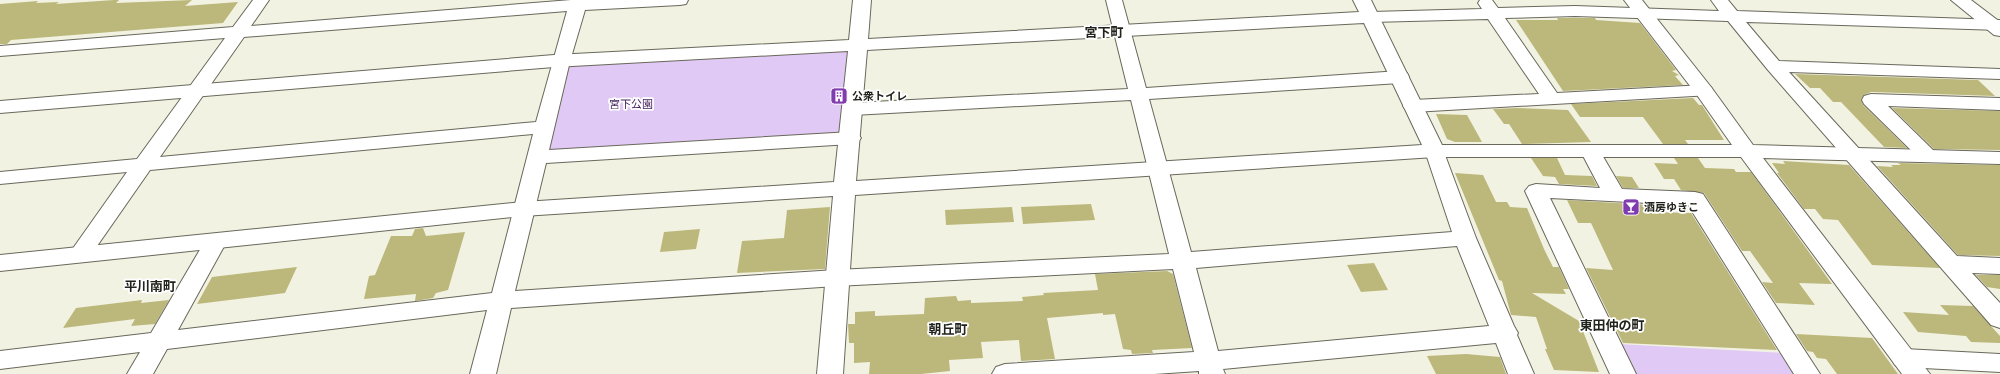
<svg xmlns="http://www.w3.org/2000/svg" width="2000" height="374" font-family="'Work Sans','Noto Sans JP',sans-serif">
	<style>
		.green { fill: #e0c9f4 }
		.building { fill: #bcb77a }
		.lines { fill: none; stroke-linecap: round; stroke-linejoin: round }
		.street-casing { stroke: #69685b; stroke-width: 2 }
		.secondary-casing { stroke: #69685b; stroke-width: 2 }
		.street { fill: #fff; fill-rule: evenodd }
		.secondary { fill: #fff; fill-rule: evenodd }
		.labels { text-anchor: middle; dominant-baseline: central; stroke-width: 3.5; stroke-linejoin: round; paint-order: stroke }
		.poi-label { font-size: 11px; font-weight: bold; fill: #23231d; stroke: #fff; text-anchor: start }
		.park-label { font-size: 11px; fill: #431e5d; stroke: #fff }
		.quarter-label { font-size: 13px; font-weight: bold; fill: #23231d; stroke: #fff }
	</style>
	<rect width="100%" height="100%" fill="#f2f2e3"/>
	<!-- green -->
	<path class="green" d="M845,50L849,52L842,132L834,136L551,152L548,148L568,68L576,64Z
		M1618,344L1785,353L1798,374H1632Z"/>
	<!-- building -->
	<path class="building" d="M114,0H119L116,3L192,0L185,6L238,2L223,23L11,40L7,44H0V4L38,1L36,3L59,2L56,4Z
		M1557,18H1595L1596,20L1640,23L1676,70L1672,71L1679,75L1675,76L1683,85L1563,91L1516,20H1558Z
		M1795,74L1978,80L1995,96L1871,92L1864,95L1861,99L1863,105L1907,148L1884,147L1841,102H1833L1820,88H1810Z
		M1693,98L1699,105H1702L1724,140H1685L1688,144H1663L1643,117H1580L1571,104Z
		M1517,108L1568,110L1591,142L1522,144L1509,124H1504L1493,109Z
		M1892,108L2000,111V150L1934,149Z
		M1436,114L1467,115L1482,142H1455L1447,139Z
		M1531,158H1557L1565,175L1592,176L1597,186L1559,184L1555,177L1543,176Z
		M1674,158H1698L1705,168L1734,169L1736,172H1751L1832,284L1799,283L1815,305L1776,303L1762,282L1773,283L1750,251H1742L1704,193L1681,190L1674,179H1664L1654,163L1678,164Z
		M1783,161L1849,165L1940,268L1872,265L1838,220L1823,219L1815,209H1804L1777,173H1779L1772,163L1785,164Z
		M1898,163L2000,165V256L1958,255L1877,166L1893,167L1891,165H1901Z
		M1455,173L1483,175L1496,202H1507L1510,207L1527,208L1544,249L1553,267H1559L1569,289H1563L1566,294L1532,293L1579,321L1599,372L1554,370L1545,349H1547L1536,317L1511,315L1502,281L1499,280Z
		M1616,176L1632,177L1639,188H1623Z
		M1567,200L1649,205L1654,212L1691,213L1777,350L1623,343L1586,268L1613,270L1591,223H1578Z
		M1091,204L1095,220L1023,224L1021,207Z
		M830,207L825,269L737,273L742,241L784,238L787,210Z
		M1012,207L1014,222L946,225L945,210Z
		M423,228L426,236L465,232L448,290L436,293L433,298L415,301L416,294L364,299L369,276L375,275L391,236H412L415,229Z
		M700,229L696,249L660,252L664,232Z
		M1374,263L1388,290L1361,292L1347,265Z
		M297,267L285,293L197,304L212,277Z
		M1167,271L1173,274L1192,348L1152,350L1153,353L1132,354L1131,350L1123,349L1115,314L1103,315V313L1047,318L1055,359L1021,361L1019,340L981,342L983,358L949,360L950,371L921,374H869L870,362L854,363V343H849L848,324H855V312L875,311V316L924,314L925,298L956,296L958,301L971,300V303L1023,301L1022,297L1044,295L1043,293L1098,290L1095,274Z
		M1976,275H2000V289L1987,287Z
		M142,300L141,303L169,300L155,324L131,326L135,319L63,328L76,308Z
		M1940,305L1973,306L2000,336V343L1971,342L1966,336L1918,332L1903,312L1949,315Z
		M1796,334L1872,338L1898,374H1837L1826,359L1817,358L1813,352L1807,351Z
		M1466,354L1500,357L1506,374H1436L1427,356Z"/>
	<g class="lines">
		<!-- street casing -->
		<g class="street-casing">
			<path id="street" d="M253,0H269L251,26L571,0H688L686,4L680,5L585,10L570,61L549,150L851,132L858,134L861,138L858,142L851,144L546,163L515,291L836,270L1169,254L1131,100L853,115L846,113L843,109L846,105L853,103L1128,89L1106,0H1122L1146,88L1400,71L1407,73L1409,77L1407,81L1400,83L1149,99L1191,252L1452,232L1425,151L1428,147L1435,145L1442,147L1476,238L1514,326L1518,333L1517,335L1534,374H1508L1496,343L1223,369L1225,374H1199V371L1154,374H992L996,367L1005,364L1194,352L1173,269L836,286L511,308L496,374H470L487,310L167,349L153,374H127L140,352L0,369V351L151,333L208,236L216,234L224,236L227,241L178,330L492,293L533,134L150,170L88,259L80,262L72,259L69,254L127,172L0,184V172L137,159L225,38L0,56V46L233,27ZM567,11L536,122L160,157L244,37ZM1457,246L1489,326L1218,351L1196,268Z
				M1480,0H1492L1498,8L1575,6L1719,11L1711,0H1728L1737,11L2000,20V30L1746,22L1779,61L2000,69V79L1789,72L1957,256L2000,258V274L1972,273L2000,303V328L1991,325L1768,70L1728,21L1575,16L1505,18L1557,93L1704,85L1711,87L1713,91L1711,95L1413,112L1406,110L1403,106L1406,102L1413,100L1539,94L1488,19L1371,22L1365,21L1363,17L1365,13L1371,12L1482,9L1478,3Z
				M1871,94L2000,98V110L1888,106L1934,151L1937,155L1934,159L1927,161L1920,159L1864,104L1862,100L1864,96Z
				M1591,146L1598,148L1622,189L1695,192L1703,194L1820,374H1794L1688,205L1550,198L1636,374H1610L1525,191L1529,186L1536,184L1600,188L1581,152L1584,148Z
				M1904,349L2000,354V372L1904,367L1895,365L1891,358L1895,351Z"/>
		</g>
		<!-- secondary casing -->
		<g class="secondary-casing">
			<path id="secondary" d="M853,0H871L868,39L1359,12L1353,0H1371L1442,145H1732L1697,95L1624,0H1642L1711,87L1753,145L2000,152V164L1763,158L1930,374H1902L1741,157H1435L855,195L843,374H817L833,196L523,216L0,271V255L523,202L834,182L848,51L554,67L0,113V101L554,55L849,40ZM1364,23L1422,145L856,181L867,50Z
				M1951,0H1971L2000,22V36L1994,35Z"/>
		</g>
		<!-- street -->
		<use href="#street" class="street"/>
		<!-- secondary -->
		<use href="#secondary" class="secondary"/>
	</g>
	<!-- icons -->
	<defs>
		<g id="building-square" transform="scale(0.9)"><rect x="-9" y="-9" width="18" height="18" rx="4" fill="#803baf" stroke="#fff"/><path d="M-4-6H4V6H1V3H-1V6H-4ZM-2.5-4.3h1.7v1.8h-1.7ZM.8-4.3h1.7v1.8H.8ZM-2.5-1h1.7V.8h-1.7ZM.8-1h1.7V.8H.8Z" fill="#fff"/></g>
		<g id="bar-square" transform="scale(0.9)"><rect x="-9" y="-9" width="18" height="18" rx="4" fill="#803baf" stroke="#fff"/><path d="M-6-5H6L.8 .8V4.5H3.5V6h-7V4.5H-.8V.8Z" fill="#fff"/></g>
	</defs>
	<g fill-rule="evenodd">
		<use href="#building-square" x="839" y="96"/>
		<use href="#bar-square" x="1631" y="207"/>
	</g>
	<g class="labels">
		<!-- poi labels -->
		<g class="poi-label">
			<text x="852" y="96">公衆トイレ</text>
			<text x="1644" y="207">酒房ゆきこ</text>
		</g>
		<!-- park labels -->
		<g class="park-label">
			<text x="631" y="104">宮下公園</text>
		</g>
		<!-- quarter labels -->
		<g class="quarter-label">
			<text x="1104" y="32">宮下町</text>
			<text x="150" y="286">平川南町</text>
			<text x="1612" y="325">東田仲の町</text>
			<text x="948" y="329">朝丘町</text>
		</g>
	</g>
</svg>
